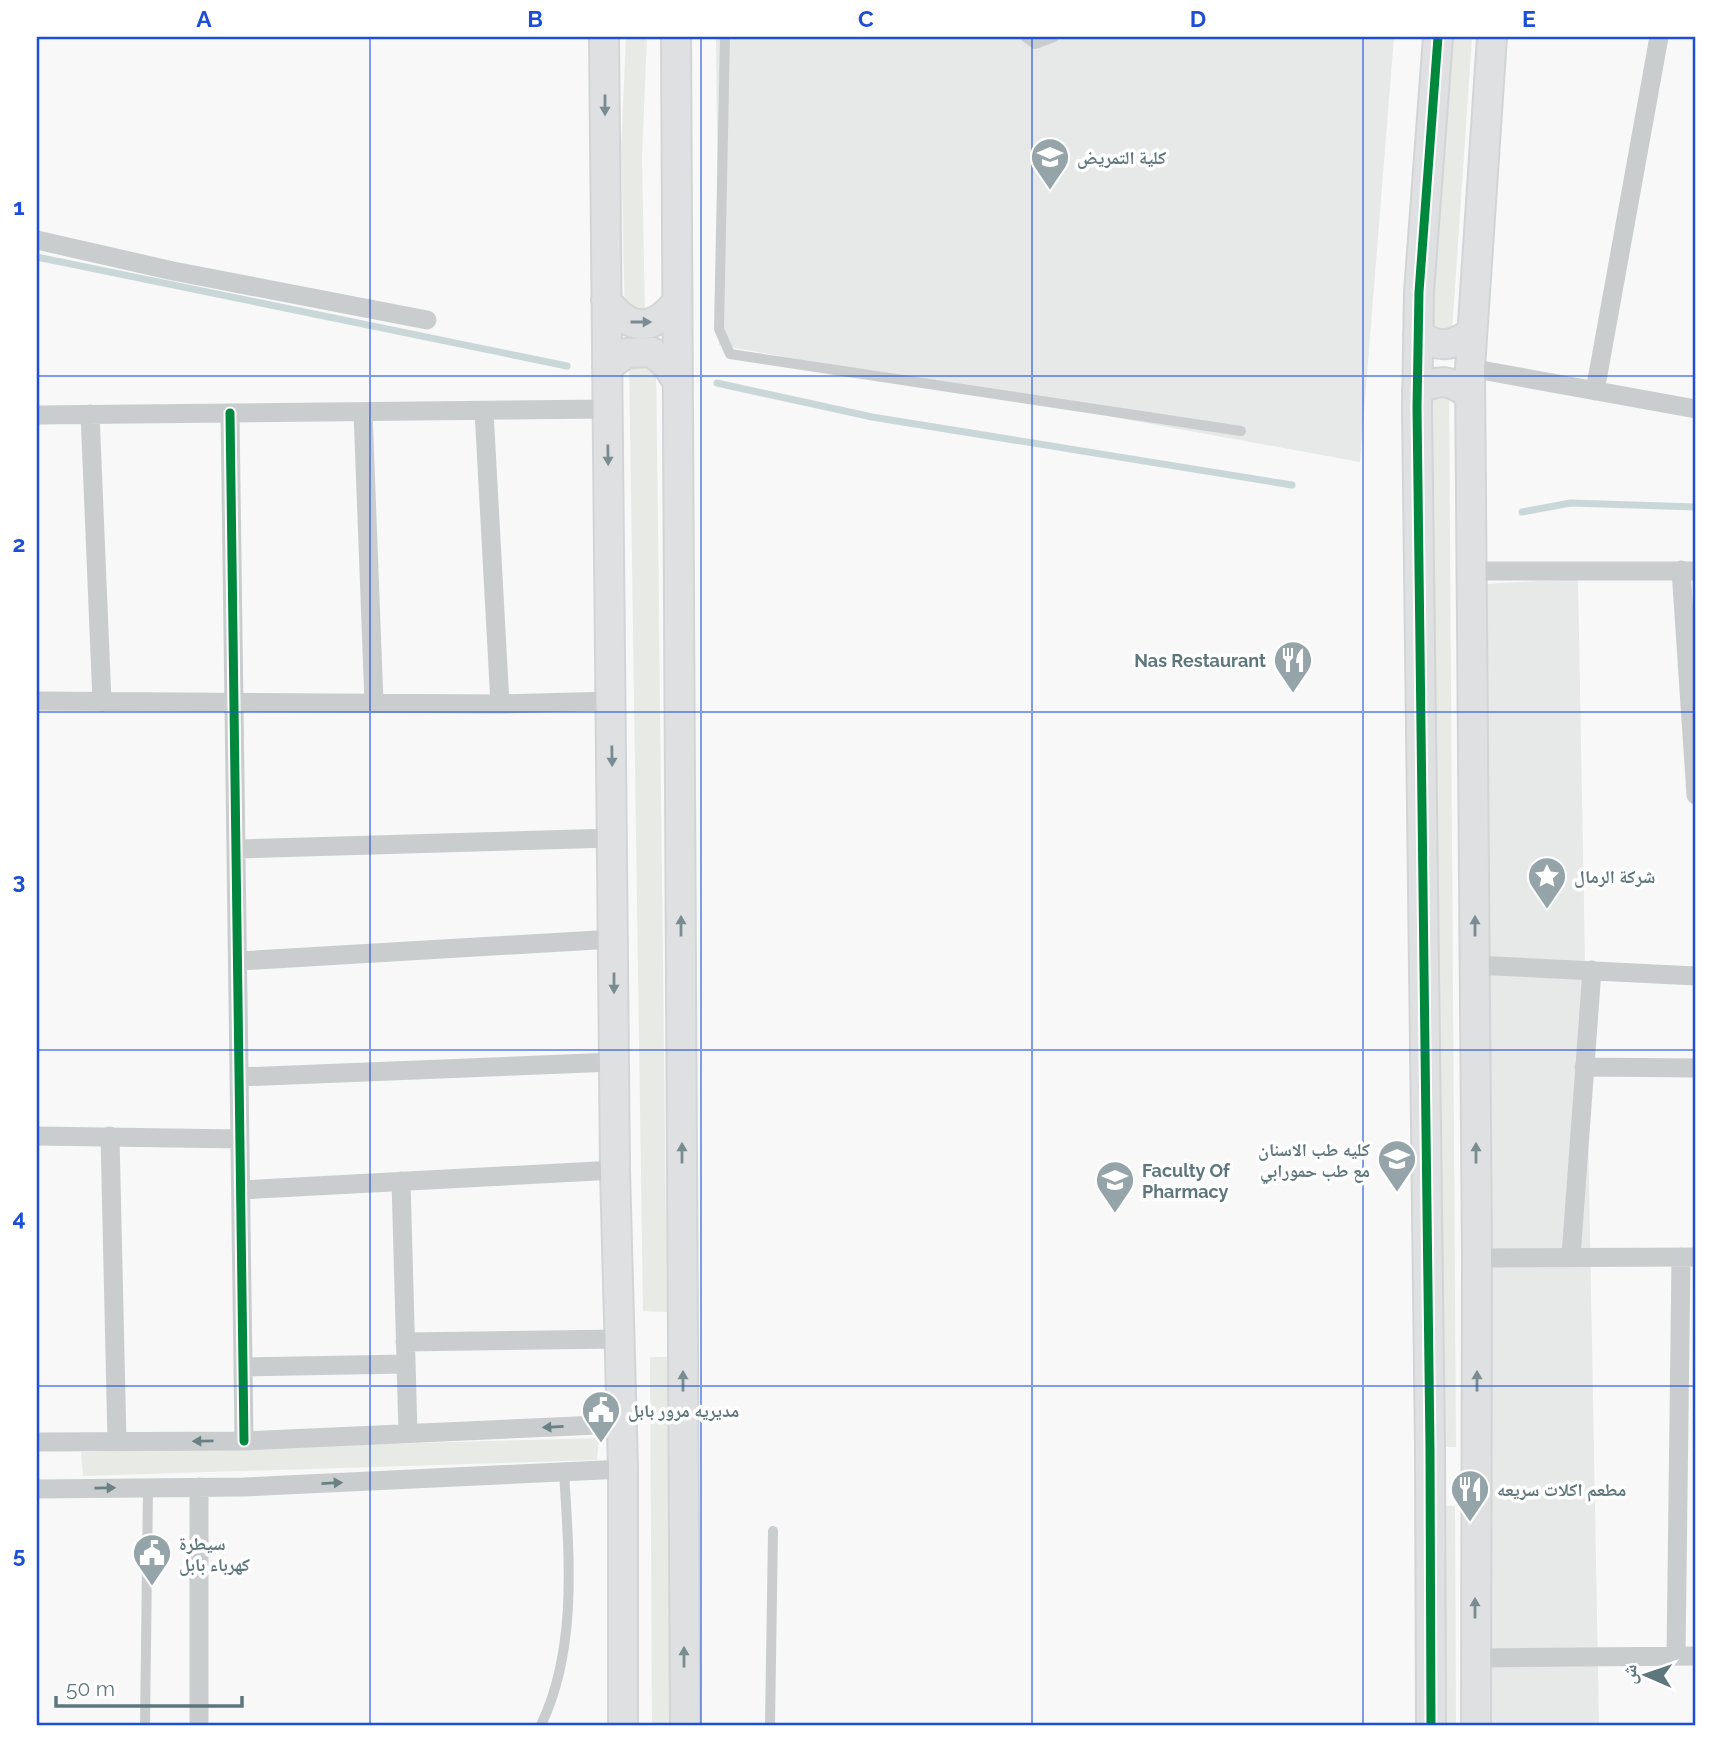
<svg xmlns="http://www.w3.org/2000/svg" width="1733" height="1762" font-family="Raleway,'Noto Naskh Arabic',sans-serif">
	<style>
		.built { fill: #e6e9e8 }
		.green { fill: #e8eae5 }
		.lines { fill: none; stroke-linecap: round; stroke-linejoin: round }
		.stream { stroke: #cad7d8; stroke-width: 7 }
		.secondary-casing { stroke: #d2d4d5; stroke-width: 32 }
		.lane { stroke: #cacdce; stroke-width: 10 }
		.street { stroke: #cacdce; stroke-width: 19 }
		.secondary { stroke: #dfe0e1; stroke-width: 28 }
		.cycleway-casing { stroke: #fff; stroke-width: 13 }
		.cycleway { stroke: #00873e; stroke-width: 9 }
		.oneway { fill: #788c91 }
		.oneway2 { fill: #698085 }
		.grid { fill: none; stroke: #1d4ed8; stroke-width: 2; stroke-opacity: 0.55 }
		.labels { text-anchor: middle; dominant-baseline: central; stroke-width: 7; stroke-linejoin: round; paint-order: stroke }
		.poi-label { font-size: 18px; font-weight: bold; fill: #5e777d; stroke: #fff; text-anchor: start }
		.neatline { fill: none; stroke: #1d4ed8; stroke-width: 2.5 }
		.grid-label { font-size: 23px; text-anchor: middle; font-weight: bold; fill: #1d4ed8 }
	</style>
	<rect width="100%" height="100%" fill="#f8f8f8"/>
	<!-- built -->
	<path class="built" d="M716,37H1394L1360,462L719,345Z
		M1578,579L1599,1725H1489L1482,584Z"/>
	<!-- green -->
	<path class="green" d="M626,37H647L642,156L645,318L625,319L621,150Z
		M1448,37H1472L1452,332L1427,328Z
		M629,358H656L667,1312L643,1311Z
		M1430,386L1449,387L1456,1447H1437Z
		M650,1357H669L671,1725H652Z
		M599,1438L597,1460L83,1476L81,1452Z
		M1438,1505L1455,1506L1456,1725H1438Z"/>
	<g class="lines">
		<!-- stream -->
		<path class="stream" d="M37,257L567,366
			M717,383L872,417L1292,485
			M1522,512L1571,503L1696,507"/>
		<!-- secondary casing -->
		<g class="secondary-casing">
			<path id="secondary" d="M604,37L615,1170L623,1469V1725
				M676,37L685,1725
				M606,300C629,331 652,333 677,302
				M1418,334C1438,349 1452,347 1472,332
				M607,367L627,353L652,352L667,365L678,383
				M1417,391C1438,378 1452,379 1470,396
				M1431,1725L1430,1449L1417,407L1419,292L1438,37
				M1476,1725L1477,1258L1470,368L1492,37"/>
		</g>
		<!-- lane -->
		<path class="lane" d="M725,37L719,329L730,354L1241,431
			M1025,37L1035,44L1054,37
			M145,1725L148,1488
			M541,1725C578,1648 569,1555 564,1472
			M770,1725L773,1531"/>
		<!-- street -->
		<path class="street" d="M37,240L173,271L427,320
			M1470,368L1696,409
			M1595,391L1659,37
			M484,411L500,704
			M363,412L374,703
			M230,413L244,1441
			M90,414L102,702
			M37,415L607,409
			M1681,570L1696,795
			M1473,571H1696
			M37,701L500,704L611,701
			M237,849L613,838
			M239,961L614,939
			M1475,965L1696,976
			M1584,1067L1696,1068
			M240,1077L614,1062
			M37,1136L240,1139
			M110,1136L117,1442
			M401,1181L408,1433
			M241,1190L615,1170
			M1571,1256L1592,970
			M1477,1258L1696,1257
			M405,1342L619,1339
			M243,1367L406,1364
			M37,1442L244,1441L621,1424
			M37,1489L244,1487L623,1469
			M1676,1656L1681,1257
			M1475,1658L1696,1656
			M199,1725V1487"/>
		<!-- secondary -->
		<use href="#secondary" class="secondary"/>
		<!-- cycleway casing -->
		<g class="cycleway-casing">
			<path id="cycleway" d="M230,413L244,1441
				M1431,1725L1430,1449L1417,407L1419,292L1438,37"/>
		</g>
		<!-- cycleway -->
		<use href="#cycleway" class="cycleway"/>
	</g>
	<!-- one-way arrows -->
	<defs><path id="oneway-solid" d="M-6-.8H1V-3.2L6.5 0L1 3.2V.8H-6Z" transform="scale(1.75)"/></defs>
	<g class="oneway">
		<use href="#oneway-solid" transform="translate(605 105) rotate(90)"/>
		<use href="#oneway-solid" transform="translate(641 322)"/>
		<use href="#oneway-solid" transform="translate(608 455) rotate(89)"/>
		<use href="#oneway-solid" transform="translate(612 756) rotate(89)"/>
		<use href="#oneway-solid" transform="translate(681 926) rotate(-90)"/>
		<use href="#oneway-solid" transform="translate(1475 926) rotate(-90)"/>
		<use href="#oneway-solid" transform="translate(614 983) rotate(90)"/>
		<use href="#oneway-solid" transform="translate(682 1153) rotate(-90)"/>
		<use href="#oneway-solid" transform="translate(1476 1153) rotate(-90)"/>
		<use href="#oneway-solid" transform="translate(683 1381) rotate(-90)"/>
		<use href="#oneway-solid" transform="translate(1477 1381) rotate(-90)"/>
		<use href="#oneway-solid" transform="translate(1475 1608) rotate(-90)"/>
		<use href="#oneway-solid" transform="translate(684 1657) rotate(-90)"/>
	</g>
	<g class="oneway2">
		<use href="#oneway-solid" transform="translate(553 1427) rotate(177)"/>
		<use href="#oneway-solid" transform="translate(203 1441) rotate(179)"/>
		<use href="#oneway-solid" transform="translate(332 1483) rotate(-3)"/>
		<use href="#oneway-solid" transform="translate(105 1488) rotate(-1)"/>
	</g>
	<!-- grid -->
	<path class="grid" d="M370,37V1725M701,37V1725M1032,37V1725M1363,37V1725M37,376H1696M37,712H1696M37,1050H1696M37,1386H1696"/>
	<!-- icons -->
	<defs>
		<g id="university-pin" transform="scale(2.0125)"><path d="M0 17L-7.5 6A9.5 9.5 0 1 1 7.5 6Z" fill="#94a4a8" stroke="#fff"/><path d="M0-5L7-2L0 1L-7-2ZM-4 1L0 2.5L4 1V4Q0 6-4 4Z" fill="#fff"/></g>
		<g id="restaurant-pin" transform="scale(2.0125)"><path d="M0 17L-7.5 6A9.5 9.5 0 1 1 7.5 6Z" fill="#94a4a8" stroke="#fff"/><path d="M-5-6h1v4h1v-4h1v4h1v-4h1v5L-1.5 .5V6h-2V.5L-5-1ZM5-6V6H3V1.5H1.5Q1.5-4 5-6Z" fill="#fff"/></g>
		<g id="sight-pin" transform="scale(2.0125)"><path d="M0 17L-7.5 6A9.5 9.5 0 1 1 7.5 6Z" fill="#94a4a8" stroke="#fff"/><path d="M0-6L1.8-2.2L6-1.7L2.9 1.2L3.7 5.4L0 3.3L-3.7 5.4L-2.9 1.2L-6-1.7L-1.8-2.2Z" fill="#fff"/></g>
		<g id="civic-pin" transform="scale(2.0125)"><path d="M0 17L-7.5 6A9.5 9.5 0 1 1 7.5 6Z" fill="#94a4a8" stroke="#fff"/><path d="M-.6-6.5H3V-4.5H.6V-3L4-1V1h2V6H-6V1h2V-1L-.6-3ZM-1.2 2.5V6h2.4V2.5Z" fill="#fff"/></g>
	</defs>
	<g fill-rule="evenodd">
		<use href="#university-pin" x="1050" y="157"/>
		<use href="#restaurant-pin" x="1293" y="660"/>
		<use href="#sight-pin" x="1547" y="876"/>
		<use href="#university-pin" x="1397" y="1159"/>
		<use href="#university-pin" x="1115" y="1180"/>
		<use href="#civic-pin" x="601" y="1410"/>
		<use href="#restaurant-pin" x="1470" y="1489"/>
		<use href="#civic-pin" x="152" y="1553"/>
	</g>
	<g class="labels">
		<!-- poi labels -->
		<g class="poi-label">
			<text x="1077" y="157">كلية التمريض</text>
			<text x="1266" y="660" text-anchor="end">Nas Restaurant</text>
			<text x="1574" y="876">شركة الرمال</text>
			<text x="1370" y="1149" text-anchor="end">كليه طب الاسنان<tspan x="1370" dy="21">مع طب حمورابي</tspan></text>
			<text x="1142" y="1170">Faculty Of<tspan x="1142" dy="21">Pharmacy</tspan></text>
			<text x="628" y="1410">مديريه مرور بابل</text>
			<text x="1497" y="1489">مطعم اكلات سريعه</text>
			<text x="179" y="1543">سيطرة<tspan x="179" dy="21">كهرباء بابل</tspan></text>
		</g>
	</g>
	<!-- border -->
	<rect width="1733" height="1762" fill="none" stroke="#ffffff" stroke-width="77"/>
	<!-- north arrow -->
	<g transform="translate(1646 1675) rotate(272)" stroke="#ffffff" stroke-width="5" paint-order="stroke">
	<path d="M0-5L12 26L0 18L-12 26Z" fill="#5e777d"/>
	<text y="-10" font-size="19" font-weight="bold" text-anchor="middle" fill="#5e777d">ش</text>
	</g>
	<!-- scale -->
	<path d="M56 1696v10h186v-10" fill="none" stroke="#5e777d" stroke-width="3.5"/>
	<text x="66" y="1696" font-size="21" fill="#5e777d" stroke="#ffffff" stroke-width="5" paint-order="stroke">50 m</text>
	<rect x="38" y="38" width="1656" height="1686" class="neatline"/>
	<g class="grid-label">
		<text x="204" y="27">A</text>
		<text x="535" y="27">B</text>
		<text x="866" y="27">C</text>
		<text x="1198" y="27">D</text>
		<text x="1529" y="27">E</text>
		<text x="19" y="215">1</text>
		<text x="19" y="552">2</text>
		<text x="19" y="889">3</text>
		<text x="19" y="1226">4</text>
		<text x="19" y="1563">5</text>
	</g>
</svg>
